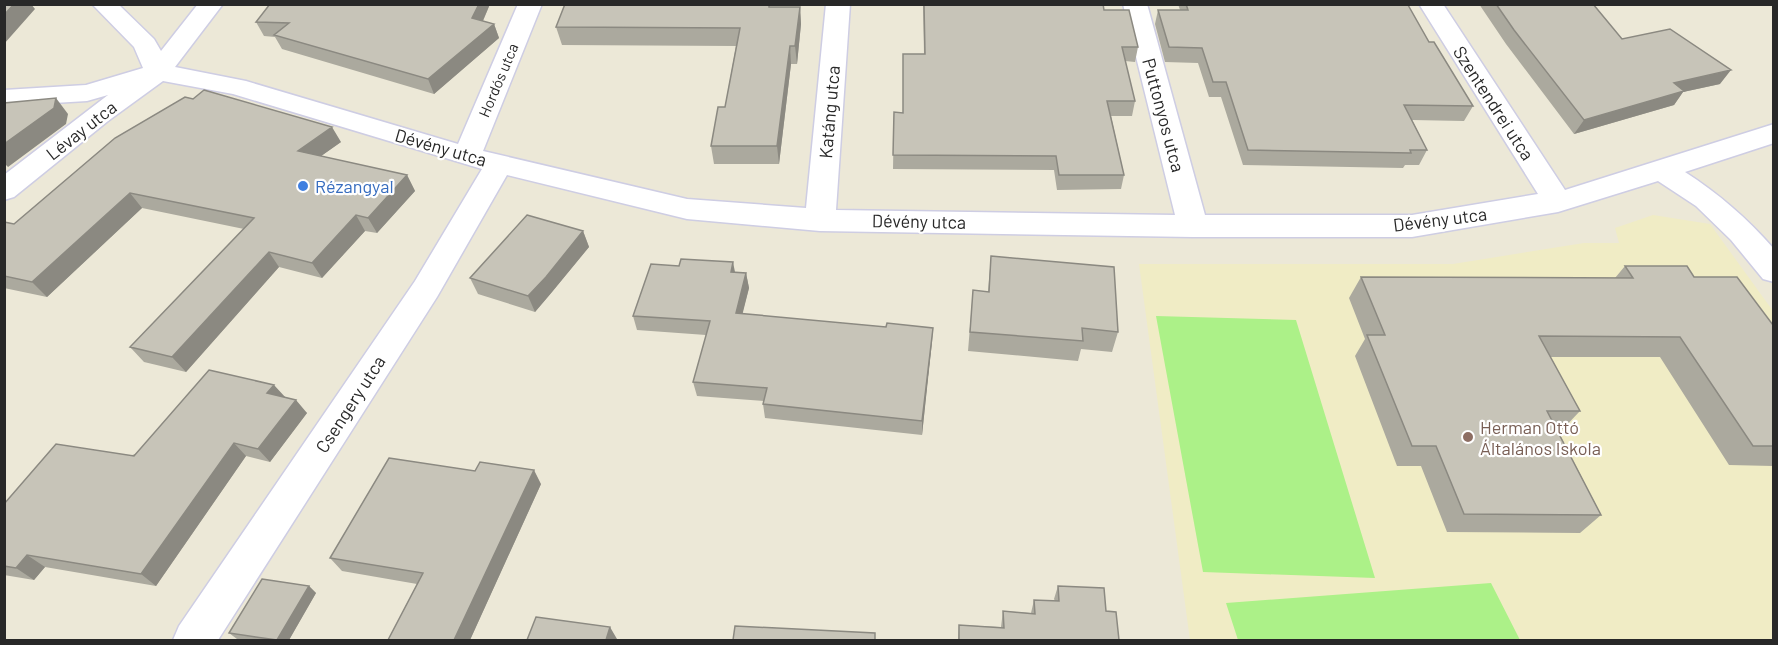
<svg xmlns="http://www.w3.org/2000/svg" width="1778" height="645" font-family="Barlow,sans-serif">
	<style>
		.education { fill: #f0ecc5 }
		.pitch { fill: #acf188 }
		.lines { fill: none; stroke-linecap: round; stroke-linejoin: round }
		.street-casing { stroke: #cecde3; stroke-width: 3 }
		.street { fill: #fff; fill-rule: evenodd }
		.wall { fill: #aba99e }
		.shaded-wall { fill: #8b8981 }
		.building { fill: #c7c4b8; stroke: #8b8981; stroke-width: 1.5 }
		.shop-dot { fill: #3f7fe0; stroke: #fff; stroke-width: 2 }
		.education-dot { fill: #8d6e63; stroke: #fff; stroke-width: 2 }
		.labels { text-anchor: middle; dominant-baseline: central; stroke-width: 4.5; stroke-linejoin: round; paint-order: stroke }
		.far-street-label { font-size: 15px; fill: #282828; stroke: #fff }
		.street-label { font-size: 18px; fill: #282828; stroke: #fff }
		.shop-label { font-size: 18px; fill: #366cbe; stroke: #fff; text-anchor: start }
		.education-label { font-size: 18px; fill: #785e54; stroke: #fff; text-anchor: start }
	</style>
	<rect width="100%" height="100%" fill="#ece8d7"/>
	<!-- education -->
	<path class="education" d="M1653,215L1710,224L1773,311V640H1190L1139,264H1453L1584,243H1619L1615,228Z"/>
	<!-- pitch -->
	<path class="pitch" d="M1156,316L1296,320L1375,578L1203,572Z
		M1491,583L1520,640H1238L1226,603Z"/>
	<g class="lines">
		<!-- street casing -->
		<g class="street-casing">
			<path id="street" d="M92,4H118L154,39L161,51L198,4H223L175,67L246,81L458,144L518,4H542L483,151L687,199L806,208L826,4H850L836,210L1175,215L1123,4H1147L1205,215H1412L1538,194L1419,4H1443L1565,190L1774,124V143L1685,172C1719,194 1747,218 1774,249V282L1763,279L1731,240L1696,206L1658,181L1558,212L1412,237H1193L820,231L687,219L507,175L437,297L218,640H173L179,626L415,281L482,169L233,94L163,81L108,121L14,197L4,200V175L108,95L87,101L4,106V90L86,85L143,68L134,47Z"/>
		</g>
		<!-- street -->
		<use href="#street" class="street"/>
	</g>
	<!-- wall -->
	<path class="wall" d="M490,4L483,21L494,24L499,38L434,94L282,49L275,37L264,36L256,22Z
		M923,4H1103L1104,10L1138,47L1135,62L1125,61L1135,101L1132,116H1111L1124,175L1121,189L1057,190L1054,170L893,169L894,112L903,113L924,54Z
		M1178,4H1356L1429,42L1473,106L1464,121L1412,120L1427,150L1419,165H1405L1403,168L1243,165L1221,97H1209L1198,63L1165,62L1155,24L1158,10H1180Z
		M1479,4H1593L1622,39L1720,84L1683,92L1674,105L1574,134L1506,44Z
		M773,7H800L801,24L797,64H791L779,164H714L711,146L725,107L736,46L562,45L556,27Z
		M115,138L341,142L321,156L407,175L415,191L377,233L365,231L322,278L279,267L186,372L144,362L130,347L244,229L142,208L47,297L4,288V222L14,224Z
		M583,231L589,247L552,292L535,312L478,294L470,278Z
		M991,256L1118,332L1112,352L1081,349L1078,361L968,351L973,290L988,292Z
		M1625,266L1694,277L1773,325V466L1729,465L1660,357H1550L1580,411L1561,431H1558L1601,515L1580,533L1447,532L1421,466H1397L1355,356L1365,339L1349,298L1361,277L1615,278Z
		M735,272L746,273L749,288L742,314L886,327L933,328L922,435L765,418L763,404L764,401L697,396L693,382L706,335L637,330L633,316Z
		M284,397L307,413L270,462L246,456L156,586L45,567L34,580L4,575V504Z
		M541,484L470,640H388L417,584L342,571L330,558Z
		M309,586L316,593L289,640H244L237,639L229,633Z
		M1058,586L1106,611L1119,640H958L959,625L1001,627L1003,611L1031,613L1034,600L1055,601L1054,599Z"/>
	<!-- shaded-wall -->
	<path class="shaded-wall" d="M14,4H31L35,9L4,44V15Z
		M479,4H490L478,32L472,18Z
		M800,7L801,24L797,64L795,46Z
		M494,24L499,38L434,94L428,79Z
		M790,46L791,64L779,164L777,146Z
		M1731,70L1720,84L1683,92L1674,105L1574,134L1584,120L1674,83Z
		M56,98L68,114L66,124L8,167L4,163V144Z
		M332,127L341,142L307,166L298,151Z
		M407,175L415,191L377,233L368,218Z
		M130,193L142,208L47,297L32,282Z
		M356,215L365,231L322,278L312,263Z
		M583,231L589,247L552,292L535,312L528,296Z
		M269,252L279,267L186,372L172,357Z
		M733,262L736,277L731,272Z
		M746,273L749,288L739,328L736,313Z
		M933,328L932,342L922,435V421Z
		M274,385L286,398L267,393Z
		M296,400L307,413L270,462L258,449Z
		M234,443L246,456L156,586L141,574Z
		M534,470L541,484L470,640H454Z
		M27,555L45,567L34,580L16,568Z
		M309,586L316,593L289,640H277Z
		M610,627L617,639L616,640H606Z"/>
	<!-- building -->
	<path class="building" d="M4,4H14L4,15Z
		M270,4H479L472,18L494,24L428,79L274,35L289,23L256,22Z
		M565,4H769V7H800L795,46H790L777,146H711L718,107H725L740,28L556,27Z
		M924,4H1103L1104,10H1129L1138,47H1122L1135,101H1107L1124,175H1059L1056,156L893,155L894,112L903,113V54H925Z
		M1186,4L1408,5L1429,42H1434L1473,106L1404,105L1427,150H1410L1411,153L1248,150L1226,82H1213L1202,48L1169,47L1158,10H1188Z
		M1496,4H1593L1622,39L1670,29L1731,70L1674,83L1684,91L1584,120L1514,30Z
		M204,90L332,127L298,151L407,175L368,218L356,215L312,263L269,252L172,357L130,347L254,218L130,193L32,282L4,276V222L14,224L115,138L185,97L193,99Z
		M56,98L54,108L4,144V103Z
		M527,215L583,231L546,277L528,296L470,278Z
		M991,256L1114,267L1118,332L1082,328L1083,341L970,332L973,290L989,292Z
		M681,259L733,262L731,272L746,273L736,313L886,327L887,323L933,328L922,421L763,404L767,388L693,382L710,321L633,316L651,264L679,266Z
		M1625,266H1687L1694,277H1737L1773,325V446H1753L1680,337L1539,336L1580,411H1547L1601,515L1464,514L1436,446H1412L1367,335H1385L1361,277L1633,278Z
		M209,370L274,385L267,393L296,400L258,449L234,443L141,574L27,555L16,568L4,566V504L56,444L134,456Z
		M389,458L475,471L480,462L534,470L454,640H388L423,573L330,558Z
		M262,579L309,586L277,640L229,633Z
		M1058,586L1104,588L1106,611L1116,612L1119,640H959V625L1004,628L1003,611L1035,614L1034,600L1059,601Z
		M536,617L610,627L606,640H527Z
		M735,626L875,633V640H733Z"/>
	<!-- markers -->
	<circle class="shop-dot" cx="303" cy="186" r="6"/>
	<circle class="education-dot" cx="1468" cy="437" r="6"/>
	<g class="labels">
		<!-- far-street labels -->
		<g class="far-street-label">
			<text transform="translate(498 80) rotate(-67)">Hordós utca</text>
		</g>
		<!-- street labels -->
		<g class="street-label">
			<text transform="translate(1494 103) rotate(57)">Szentendrei utca</text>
			<text transform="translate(829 112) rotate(-85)">Katáng utca</text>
			<text transform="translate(1164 115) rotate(75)">Puttonyos utca</text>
			<text transform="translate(81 130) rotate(-38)">Lévay utca</text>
			<text transform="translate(441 147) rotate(16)">Dévény utca</text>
			<text transform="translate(1440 219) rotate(-7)">Dévény utca</text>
			<text transform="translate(919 221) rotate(1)">Dévény utca</text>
			<text transform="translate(350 404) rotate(-57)">Csengery utca</text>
		</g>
		<!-- shop labels -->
		<g class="shop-label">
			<text x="315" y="186">Rézangyal</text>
		</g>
		<!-- education labels -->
		<g class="education-label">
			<text x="1480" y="427">Herman Ottó<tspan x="1480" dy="21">Általános Iskola</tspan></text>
		</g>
	</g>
	<!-- border -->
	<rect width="1778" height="645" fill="none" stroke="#282828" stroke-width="12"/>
</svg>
